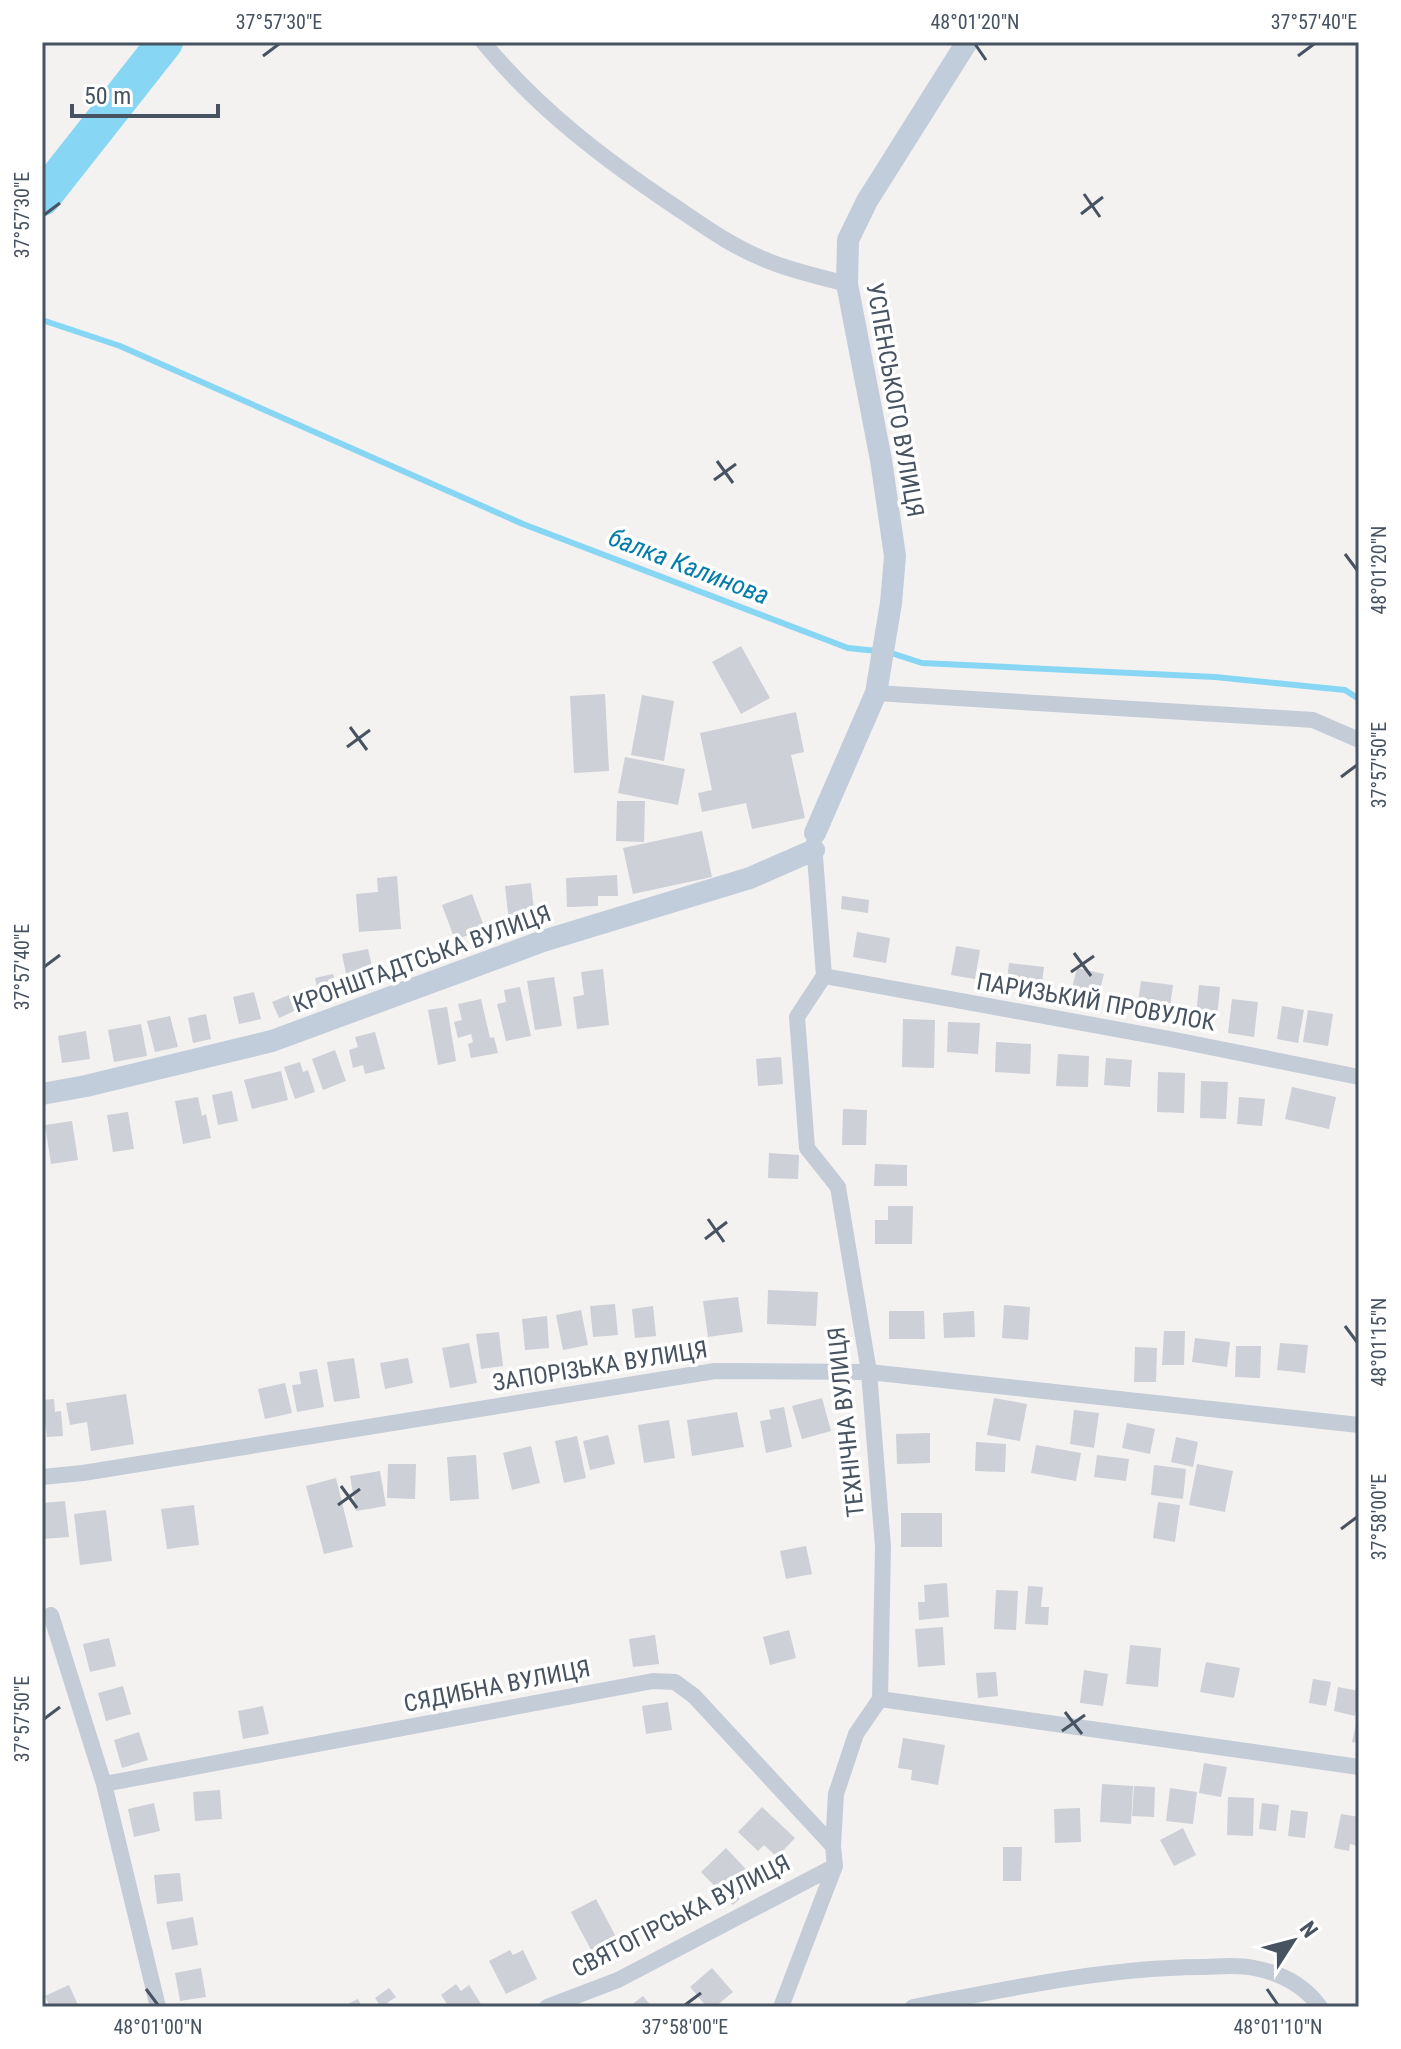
<svg xmlns="http://www.w3.org/2000/svg" width="1401" height="2049" font-family="'Roboto Condensed',sans-serif">
	<style>
		.lines { fill: none; stroke-linecap: round; stroke-linejoin: round }
		.stream { stroke: #86d6f4; stroke-width: 6 }
		.river { stroke: #86d6f4; stroke-width: 36 }
		.building { fill: #cdd0d6 }
		.street { stroke: #c4ccd7; stroke-width: 16 }
		.secondary { stroke: #c2cddb; stroke-width: 22 }
		.ticks { fill: none; stroke: #475361; stroke-width: 3 }
		.labels { text-anchor: middle; dominant-baseline: central; stroke-width: 7; stroke-linejoin: round; paint-order: stroke }
		.street-label { font-size: 24px; fill: #475361; stroke: #fff }
		.water-label { font-size: 26px; font-style: italic; fill: #027caa; stroke: #fff }
		.neatline { fill: none; stroke: #475361; stroke-width: 3 }
		.ticks-label { font-size: 20px; text-anchor: middle; fill: #475361 }
	</style>
	<rect width="100%" height="100%" fill="#f4f1f1"/>
	<g class="lines">
		<!-- stream -->
		<path class="stream" d="M42,320L120,346L523,524L848,648L877,651
			M888,652L922,663L1215,677L1345,690L1359,699"/>
		<!-- river -->
		<path class="river" d="M42,198L165,42"/>
	</g>
	<!-- building -->
	<path class="building" d="M741,646L770,698L741,714L712,662Z
		M605,694L609,771L574,773L570,696Z
		M642,695L674,701L664,761L631,755Z
		M796,712L804,752L791,755L805,818L752,829L746,803L702,812L698,793L712,790L700,733Z
		M625,757L685,769L678,805L618,793Z
		M617,801H645L644,842L616,841Z
		M702,831L712,877L633,894L623,848Z
		M617,875L618,896H598V906L567,907L566,878Z
		M397,876L401,929L359,932L356,894L378,892L377,878Z
		M531,883L535,919L509,922L505,886Z
		M472,894L485,929L455,940L442,905Z
		M842,896L869,900L868,913L841,909Z
		M857,932L890,938L886,963L853,957Z
		M956,946L980,950L975,979L951,975Z
		M368,949L375,979L348,984L342,954Z
		M1009,963L1044,967L1041,992L1006,987Z
		M1077,968L1104,974L1097,1002L1070,996Z
		M603,969L609,1025L577,1029L573,997L584,995L581,972Z
		M333,974L339,997L320,1001L315,978Z
		M554,977L562,1026L535,1030L527,981Z
		M1141,981L1173,985L1169,1014L1137,1009Z
		M1199,985L1220,987L1217,1019L1196,1016Z
		M520,987L531,1036L506,1041L497,1004L506,1002L504,990Z
		M254,992L261,1019L239,1024L233,997Z
		M296,992L303,1007L279,1018L272,1002Z
		M481,999L490,1038L494,1037L498,1053L471,1058L468,1044L473,1042L471,1034L458,1038L454,1022L462,1020L458,1004Z
		M1232,999L1258,1002L1254,1037L1228,1033Z
		M1282,1006L1304,1010L1298,1043L1277,1039Z
		M447,1007L456,1061L438,1065L428,1010Z
		M1308,1010L1333,1014L1328,1046L1303,1042Z
		M206,1014L211,1039L193,1043L188,1018Z
		M170,1016L178,1047L155,1052L147,1021Z
		M903,1019L935,1020L934,1068L902,1067Z
		M948,1022L980,1023L978,1054L947,1052Z
		M141,1024L147,1056L114,1062L108,1030Z
		M86,1031L90,1059L62,1063L58,1036Z
		M375,1032L385,1069L365,1074L363,1065L353,1068L349,1050L358,1047L355,1037Z
		M996,1042L1031,1044L1030,1074L995,1072Z
		M335,1050L346,1081L323,1090L312,1059Z
		M1058,1054L1089,1056L1088,1087L1056,1086Z
		M781,1057L783,1084L758,1086L756,1059Z
		M1106,1058L1132,1060L1130,1087L1104,1085Z
		M300,1062L303,1072L308,1070L315,1092L295,1099L284,1067Z
		M281,1071L288,1100L252,1109L244,1080Z
		M1158,1072L1185,1073L1184,1113L1157,1112Z
		M1201,1081L1228,1082L1226,1119L1200,1118Z
		M1292,1087L1336,1097L1329,1129L1285,1119Z
		M232,1091L238,1121L218,1125L212,1095Z
		M198,1097L202,1116L206,1114L211,1138L183,1144L175,1101Z
		M1239,1097L1265,1099L1262,1126L1237,1124Z
		M843,1109L867,1110L866,1145H842Z
		M128,1112L134,1149L113,1152L107,1115Z
		M72,1121L78,1160L51,1164L45,1125Z
		M769,1153L799,1155L798,1179L768,1178Z
		M875,1164L907,1165V1186H874Z
		M888,1206H913L912,1244H875V1220H888Z
		M768,1290L818,1292L816,1326L767,1324Z
		M738,1297L743,1332L708,1337L703,1301Z
		M615,1304L618,1335L593,1337L590,1306Z
		M1004,1305L1030,1307L1028,1340L1002,1338Z
		M653,1306L656,1336L635,1338L632,1309Z
		M581,1310L588,1345L563,1350L556,1315Z
		M889,1311H924L925,1339H889Z
		M974,1311L975,1337L944,1338L943,1313Z
		M547,1316L549,1348L525,1350L522,1319Z
		M1164,1331H1185L1184,1365H1162Z
		M499,1332L503,1366L481,1369L476,1334Z
		M1195,1338L1230,1342L1227,1367L1192,1362Z
		M469,1343L477,1383L450,1388L442,1348Z
		M1280,1343L1308,1345L1305,1373L1277,1370Z
		M1236,1346H1261L1260,1378L1235,1377Z
		M1135,1347L1157,1348L1156,1382H1134Z
		M354,1358L360,1398L334,1402L327,1362Z
		M408,1358L413,1383L385,1389L380,1363Z
		M317,1369L324,1407L297,1412L292,1385L301,1384L299,1372Z
		M285,1383L292,1413L265,1419L258,1389Z
		M126,1394L134,1444L91,1451L87,1422L70,1425L66,1403Z
		M822,1398L831,1431L802,1439L792,1406Z
		M994,1398L1027,1404L1020,1441L987,1435Z
		M54,1399L55,1412L61,1411L63,1436L47,1437L45,1422H42V1400Z
		M784,1407L792,1447L766,1453L760,1421L771,1419L769,1410Z
		M1074,1410L1099,1413L1094,1448L1070,1444Z
		M737,1412L744,1447L692,1456L687,1420Z
		M669,1420L675,1458L644,1463L638,1425Z
		M1127,1423L1155,1429L1150,1454L1122,1448Z
		M930,1433V1463L897,1464L896,1434Z
		M608,1435L615,1464L590,1470L583,1441Z
		M577,1436L586,1478L564,1483L555,1441Z
		M1176,1437L1198,1442L1193,1467L1171,1462Z
		M976,1442L1006,1444L1005,1472L975,1471Z
		M1036,1445L1081,1453L1076,1481L1031,1473Z
		M531,1446L540,1483L512,1490L503,1453Z
		M476,1455L479,1499L450,1501L447,1457Z
		M1097,1455L1129,1459L1126,1481L1094,1477Z
		M388,1464H416L415,1499L387,1498Z
		M1197,1464L1233,1471L1225,1512L1189,1505Z
		M1154,1465L1186,1469L1183,1499L1151,1495Z
		M380,1471L386,1506L356,1511L350,1476Z
		M336,1478L353,1547L324,1554L306,1486Z
		M65,1501L69,1537L42,1539V1503Z
		M1158,1502L1180,1505L1175,1542L1153,1538Z
		M194,1505L199,1545L167,1549L161,1509Z
		M106,1510L112,1561L80,1565L74,1514Z
		M901,1513H942V1547H901Z
		M806,1546L812,1574L786,1579L780,1551Z
		M947,1583L949,1617L919,1620L918,1602H925L924,1585Z
		M1028,1586L1043,1587L1041,1607H1049L1048,1625L1025,1624Z
		M996,1590L1018,1591L1016,1630L994,1629Z
		M943,1627L945,1665L918,1667L915,1629Z
		M789,1630L796,1658L770,1665L763,1637Z
		M655,1635L659,1664L633,1667L629,1639Z
		M109,1638L116,1666L90,1672L83,1644Z
		M1130,1645L1161,1648L1158,1687L1126,1684Z
		M1206,1662L1240,1668L1234,1698L1200,1692Z
		M1084,1670L1108,1674L1103,1706L1080,1703Z
		M996,1672L998,1696L978,1698L976,1673Z
		M1313,1679L1331,1682L1326,1706L1309,1703Z
		M123,1686L131,1714L106,1721L98,1693Z
		M1338,1687L1359,1691L1355,1716L1334,1711Z
		M668,1702L672,1730L646,1734L642,1706Z
		M263,1706L269,1734L243,1739L238,1711Z
		M1358,1715H1359V1743L1352,1742Z
		M139,1732L148,1760L122,1768L114,1740Z
		M903,1738L945,1745L938,1785L911,1780L912,1770L898,1768Z
		M1204,1763L1227,1767L1221,1797L1199,1793Z
		M1102,1784L1133,1786L1131,1824L1100,1822Z
		M1134,1786L1155,1787L1154,1817L1132,1816Z
		M1170,1788L1197,1792L1193,1824L1166,1821Z
		M220,1790L222,1819L195,1821L193,1792Z
		M1228,1797L1254,1798L1253,1836L1227,1835Z
		M154,1803L160,1831L134,1837L128,1809Z
		M1262,1803L1279,1805L1276,1831L1259,1829Z
		M762,1807L795,1838L777,1857L764,1845L758,1851L738,1832Z
		M1080,1808L1081,1842L1055,1843L1054,1809Z
		M1291,1810L1308,1812L1305,1838L1288,1836Z
		M1341,1814L1359,1817V1846L1350,1844L1349,1851L1334,1848Z
		M1183,1828L1196,1855L1174,1866L1160,1840Z
		M1003,1847H1022L1021,1881H1003Z
		M726,1848L758,1882L733,1905L701,1872Z
		M180,1873L183,1901L157,1904L154,1875Z
		M596,1899L616,1937L591,1950L571,1912Z
		M193,1917L198,1945L172,1950L166,1922Z
		M510,1950L513,1955L523,1950L537,1979L506,1994L489,1961Z
		M201,1968L206,1997L180,2001L175,1973Z
		M712,1968L733,1992L715,2007H707L690,1987Z
		M456,1984L461,1991L469,1985L483,2007H449L441,1995Z
		M69,1985L79,2007H50L45,1996Z
		M389,1988L396,1997L381,2007L375,1998Z
		M643,1996L652,2007H629Z
		M358,1999L362,2007H341Z"/>
	<g class="lines">
		<!-- street -->
		<path class="street" d="M483,42C538,109 605,160 677,208C705,227 733,247 766,260C791,271 821,277 847,284
			M876,693L1313,720L1359,740
			M824,976L1170,1039L1359,1077
			M42,1477L83,1473L715,1371L869,1372L1359,1425
			M51,1615L104,1784L158,2007
			M880,1699L1359,1767
			M104,1784L653,1681L675,1682L694,1696L833,1846
			M547,2007L618,1980L835,1866
			M781,2007L835,1866L833,1846L836,1794L856,1734L880,1699L883,1547L869,1372L838,1187L807,1148L797,1017L824,976L814,843
			M913,2007C1007,1989 1103,1968 1199,1967C1216,1967 1237,1964 1254,1968C1281,1973 1304,1985 1320,2007"/>
		<!-- secondary -->
		<path class="secondary" d="M815,833L876,693L891,603L895,556L881,460L847,284L848,240L867,201L967,42
			M42,1094L86,1086L272,1041L543,941L750,878L814,850"/>
	</g>
	<!-- ticks -->
	<path class="ticks" d="M975,44L986,60M263,56L279,44M1298,56L1314,44M1084,194L1100,217M1081,214L1103,197M44,215L60,203M717,461L733,483M714,480L736,464M1345,554L1357,570M350,727L367,750M347,747L370,730M1341,777L1357,765M1074,953L1091,976M44,967L60,955M1071,972L1094,956M708,1219L724,1242M705,1239L727,1222M1345,1326L1357,1342M341,1486L357,1508M338,1505L360,1489M1341,1529L1357,1517M1065,1712L1082,1734M44,1719L60,1707M1062,1731L1085,1715M146,1989L158,2005M1267,1989L1278,2005M685,2005L701,1993"/>
	<g class="labels">
		<!-- street labels -->
		<g class="street-label">
			<text transform="translate(895 400) rotate(80)">УСПЕНСЬКОГО ВУЛИЦЯ</text>
			<text transform="translate(422 959) rotate(-20)">КРОНШТАДТСЬКА ВУЛИЦЯ</text>
			<text transform="translate(1096 1002) rotate(10)">ПАРИЗЬКИЙ ПРОВУЛОК</text>
			<text transform="translate(600 1366) rotate(-9)">ЗАПОРІЗЬКА ВУЛИЦЯ</text>
			<text transform="translate(846 1422) rotate(-96)">ТЕХНІЧНА ВУЛИЦЯ</text>
			<text transform="translate(497 1686) rotate(-11)">СЯДИБНА ВУЛИЦЯ</text>
			<text transform="translate(681 1916) rotate(-27)">СВЯТОГІРСЬКА ВУЛИЦЯ</text>
		</g>
		<!-- water labels -->
		<g class="water-label">
			<text transform="translate(689 566) rotate(21)">балка Калинова</text>
		</g>
	</g>
	<!-- border -->
	<rect width="1401" height="2049" fill="none" stroke="#ffffff" stroke-width="88"/>
	<!-- north arrow -->
	<g transform="translate(1293 1941) rotate(54)" stroke="#ffffff" stroke-width="6" paint-order="stroke">
	<path d="M0-6L14 30L0 20L-14 30Z" fill="#475361"/>
	<text y="-12" font-size="22" font-weight="bold" text-anchor="middle" fill="#475361">N</text>
	</g>
	<!-- scale -->
	<path d="M72 104v12h146v-12" fill="none" stroke="#475361" stroke-width="4"/>
	<text x="84" y="104" font-size="24" fill="#475361" stroke="#ffffff" stroke-width="6" paint-order="stroke">50 m</text>
	<rect x="44" y="44" width="1313" height="1961" class="neatline"/>
	<g class="ticks-label">
		<text x="279" y="29">37°57'30"E</text>
		<text x="975" y="29">48°01'20"N</text>
		<text x="1314" y="29">37°57'40"E</text>
		<text transform="translate(22 215) rotate(-90)" y="7">37°57'30"E</text>
		<text transform="translate(1379 570) rotate(-90)" y="7">48°01'20"N</text>
		<text transform="translate(1379 765) rotate(-90)" y="7">37°57'50"E</text>
		<text transform="translate(22 967) rotate(-90)" y="7">37°57'40"E</text>
		<text transform="translate(1379 1342) rotate(-90)" y="7">48°01'15"N</text>
		<text transform="translate(1379 1517) rotate(-90)" y="7">37°58'00"E</text>
		<text transform="translate(22 1719) rotate(-90)" y="7">37°57'50"E</text>
		<text x="158" y="2034">48°01'00"N</text>
		<text x="685" y="2034">37°58'00"E</text>
		<text x="1278" y="2034">48°01'10"N</text>
	</g>
</svg>
